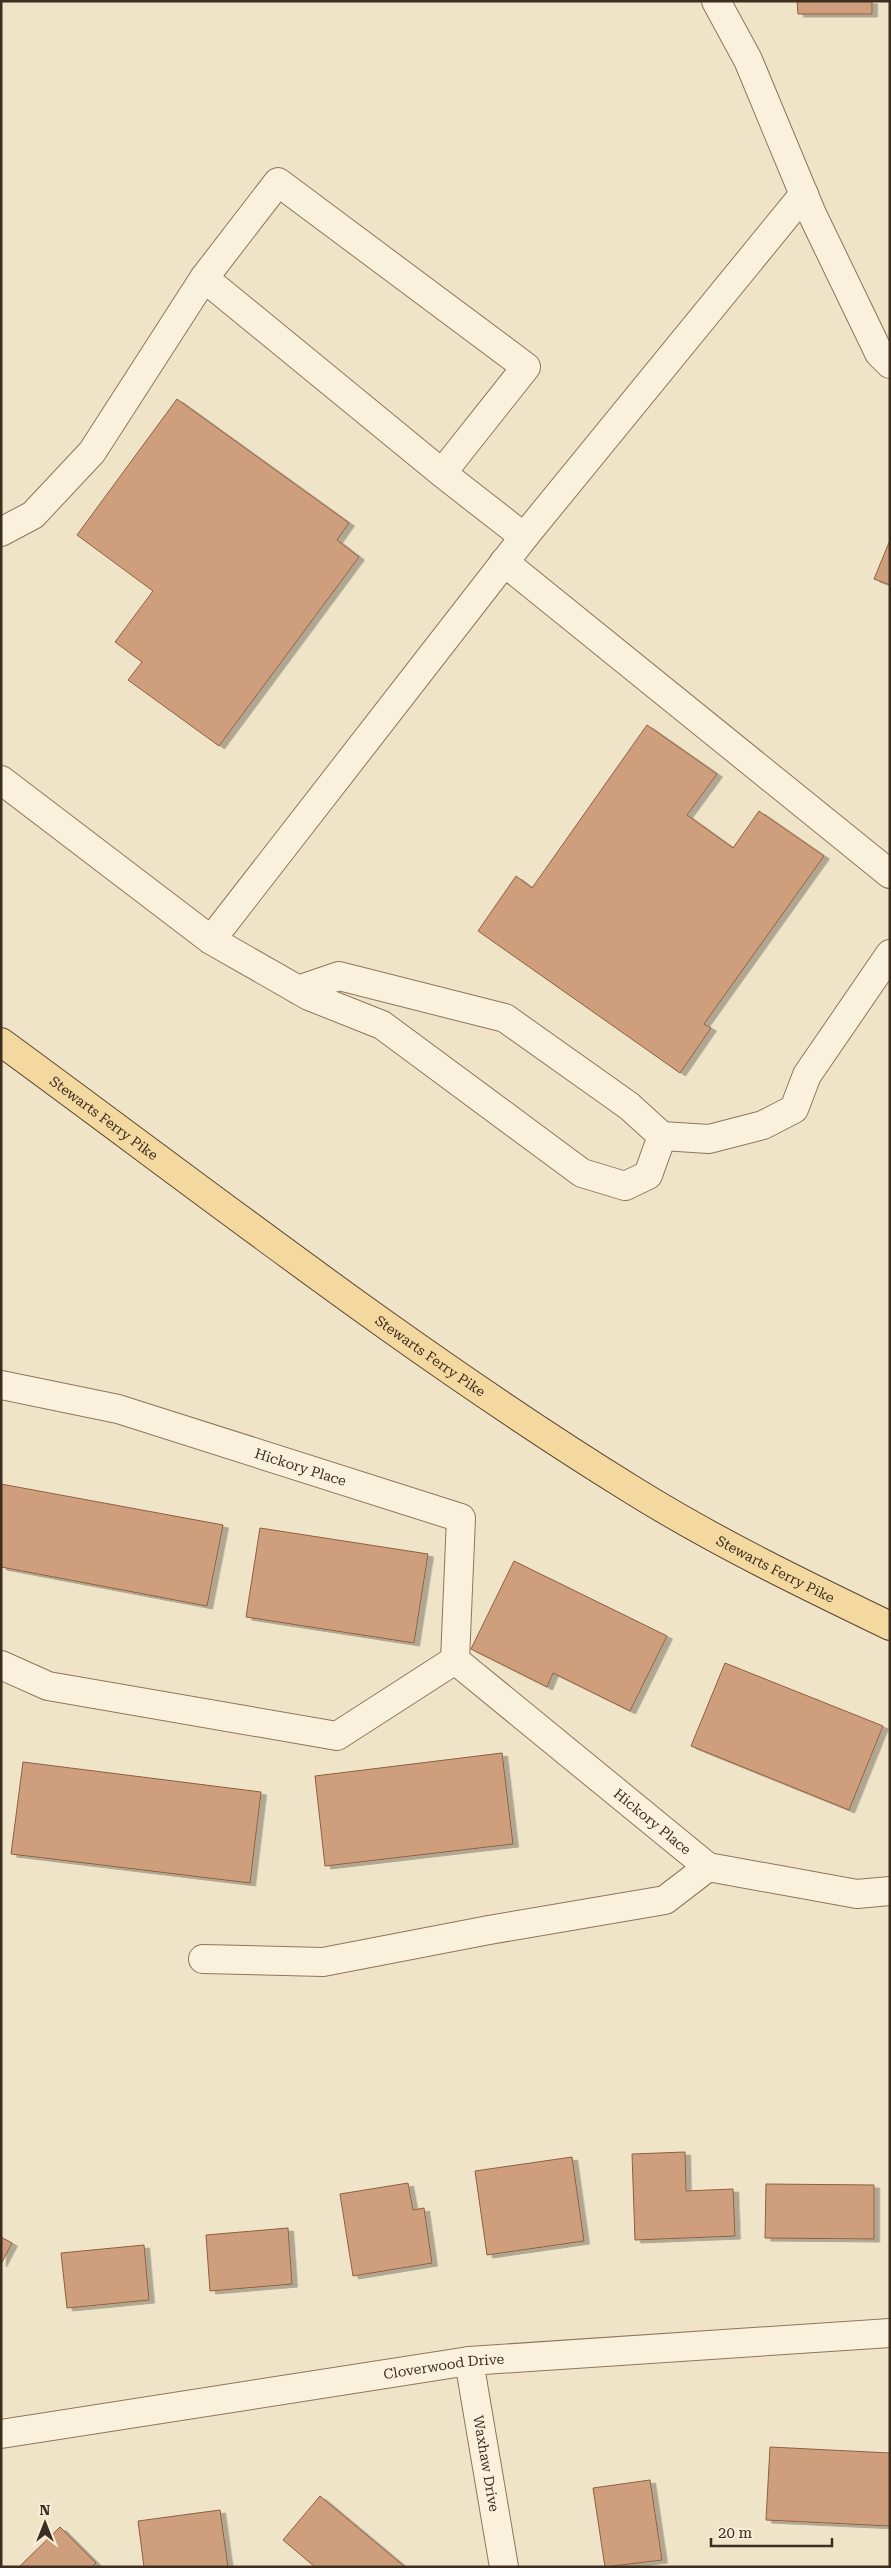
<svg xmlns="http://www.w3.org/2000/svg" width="891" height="2568" font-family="'Roboto Serif',serif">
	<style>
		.building { fill: #cf9f7d; stroke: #8d5f41; filter: url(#shadow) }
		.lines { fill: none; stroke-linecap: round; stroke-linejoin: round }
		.minor-casing { stroke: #8d765c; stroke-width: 30 }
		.major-casing { stroke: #5b4430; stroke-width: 30 }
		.minor { stroke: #faf1dc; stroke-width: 28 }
		.major { stroke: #f3d9a0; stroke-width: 28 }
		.labels { text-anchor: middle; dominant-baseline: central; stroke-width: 4; stroke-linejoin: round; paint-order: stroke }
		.street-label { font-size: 14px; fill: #3d2e20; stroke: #f7eed8 }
	</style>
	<defs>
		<filter id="shadow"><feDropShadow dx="5.5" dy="3" stdDeviation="0" flood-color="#0004"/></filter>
	</defs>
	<rect width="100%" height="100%" fill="#f0e4c8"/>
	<!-- building -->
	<path class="building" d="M797,1H872V14H798Z
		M177,399L349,523L337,540L359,557L219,746L128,680L142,662L115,642L153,591L77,535Z
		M890,540V585L874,579Z
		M647,725L717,774L687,815L733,848L759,811L824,856L704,1024L711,1028L680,1073L478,931L516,876L532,888Z
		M1,1484L223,1525L207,1606L1,1567Z
		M260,1528L428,1554L414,1643L246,1617Z
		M514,1561L667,1636L630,1711L553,1673L547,1687L471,1649Z
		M725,1663L883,1726L849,1810L691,1746Z
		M502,1753L513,1844L325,1866L315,1776Z
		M23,1762L261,1792L250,1883L11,1854Z
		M685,2152L686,2191L733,2189L735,2236L635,2240L632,2154Z
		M572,2157L584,2241L487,2255L475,2171Z
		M408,2183L413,2210L424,2208L432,2263L353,2276L340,2194Z
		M766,2184L874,2185V2239L765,2238Z
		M288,2228L292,2284L210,2291L206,2235Z
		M1,2237L12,2243L1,2264Z
		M144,2245L149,2300L67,2308L61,2253Z
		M770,2447L890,2453V2526L766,2520Z
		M650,2480L662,2560L605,2567L593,2488Z
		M320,2496L405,2567H315L283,2540Z
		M220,2510L228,2567H144L138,2521Z
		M60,2527L96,2563L92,2567H19Z"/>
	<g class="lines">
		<!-- minor casing -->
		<g class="minor-casing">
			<g id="minor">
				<path d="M716,1L748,60L812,214L879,353L890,364"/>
				<path d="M442,473L204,278L278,182L526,367L442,473L524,537"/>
				<path d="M1,532L33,515L92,452L204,278"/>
				<path d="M504,562L890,874"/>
				<path d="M1,780L211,940L309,996L382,1025L582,1173L625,1186L648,1175L662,1136L629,1106L505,1018L339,976L298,990"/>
				<path d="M211,940L524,537L804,194"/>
				<path d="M662,1136L709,1139L763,1125L794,1109L807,1075L890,954"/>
				<path id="s1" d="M1,1385L118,1409L461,1518L455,1660L337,1736L48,1686L1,1665"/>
				<path id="s2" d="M455,1660L708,1867L857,1894L890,1891"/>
				<path d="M203,1959L323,1962L489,1930L665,1900L708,1867"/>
				<path id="s3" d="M469,2361L504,2567"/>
				<path id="s4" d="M1,2434L469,2361L890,2333"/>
			</g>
		</g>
		<!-- major casing -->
		<g class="major-casing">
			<g id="major">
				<path id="s5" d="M1,1042C210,1195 414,1355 634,1491C716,1542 803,1584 890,1626"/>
			</g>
		</g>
		<!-- minor -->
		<use href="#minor" class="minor"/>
		<!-- major -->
		<use href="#major" class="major"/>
	</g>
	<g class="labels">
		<!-- street labels -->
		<g class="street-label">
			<text stroke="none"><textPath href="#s5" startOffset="128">Stewarts Ferry Pike</textPath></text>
			<text stroke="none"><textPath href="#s5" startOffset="532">Stewarts Ferry Pike</textPath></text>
			<text stroke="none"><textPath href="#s1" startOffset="311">Hickory Place</textPath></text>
			<text stroke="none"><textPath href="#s5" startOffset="938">Stewarts Ferry Pike</textPath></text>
			<text stroke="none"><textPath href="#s2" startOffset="255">Hickory Place</textPath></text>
			<text stroke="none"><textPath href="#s4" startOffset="448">Cloverwood Drive</textPath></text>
			<text stroke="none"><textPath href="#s3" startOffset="104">Waxhaw Drive</textPath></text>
		</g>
	</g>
	<!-- border -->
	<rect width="891" height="2568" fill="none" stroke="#3d2e20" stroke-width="5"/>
	<!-- north arrow -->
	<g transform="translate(45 2523)" stroke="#f7eed8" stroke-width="4" paint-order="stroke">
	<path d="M0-4L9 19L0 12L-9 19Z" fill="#3d2e20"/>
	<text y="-8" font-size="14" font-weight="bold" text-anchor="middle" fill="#3d2e20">N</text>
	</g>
	<!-- scale -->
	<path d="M711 2538v8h121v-8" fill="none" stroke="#3d2e20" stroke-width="2.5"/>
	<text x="718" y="2538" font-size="15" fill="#3d2e20" stroke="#f7eed8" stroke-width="4" paint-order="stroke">20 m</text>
</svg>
